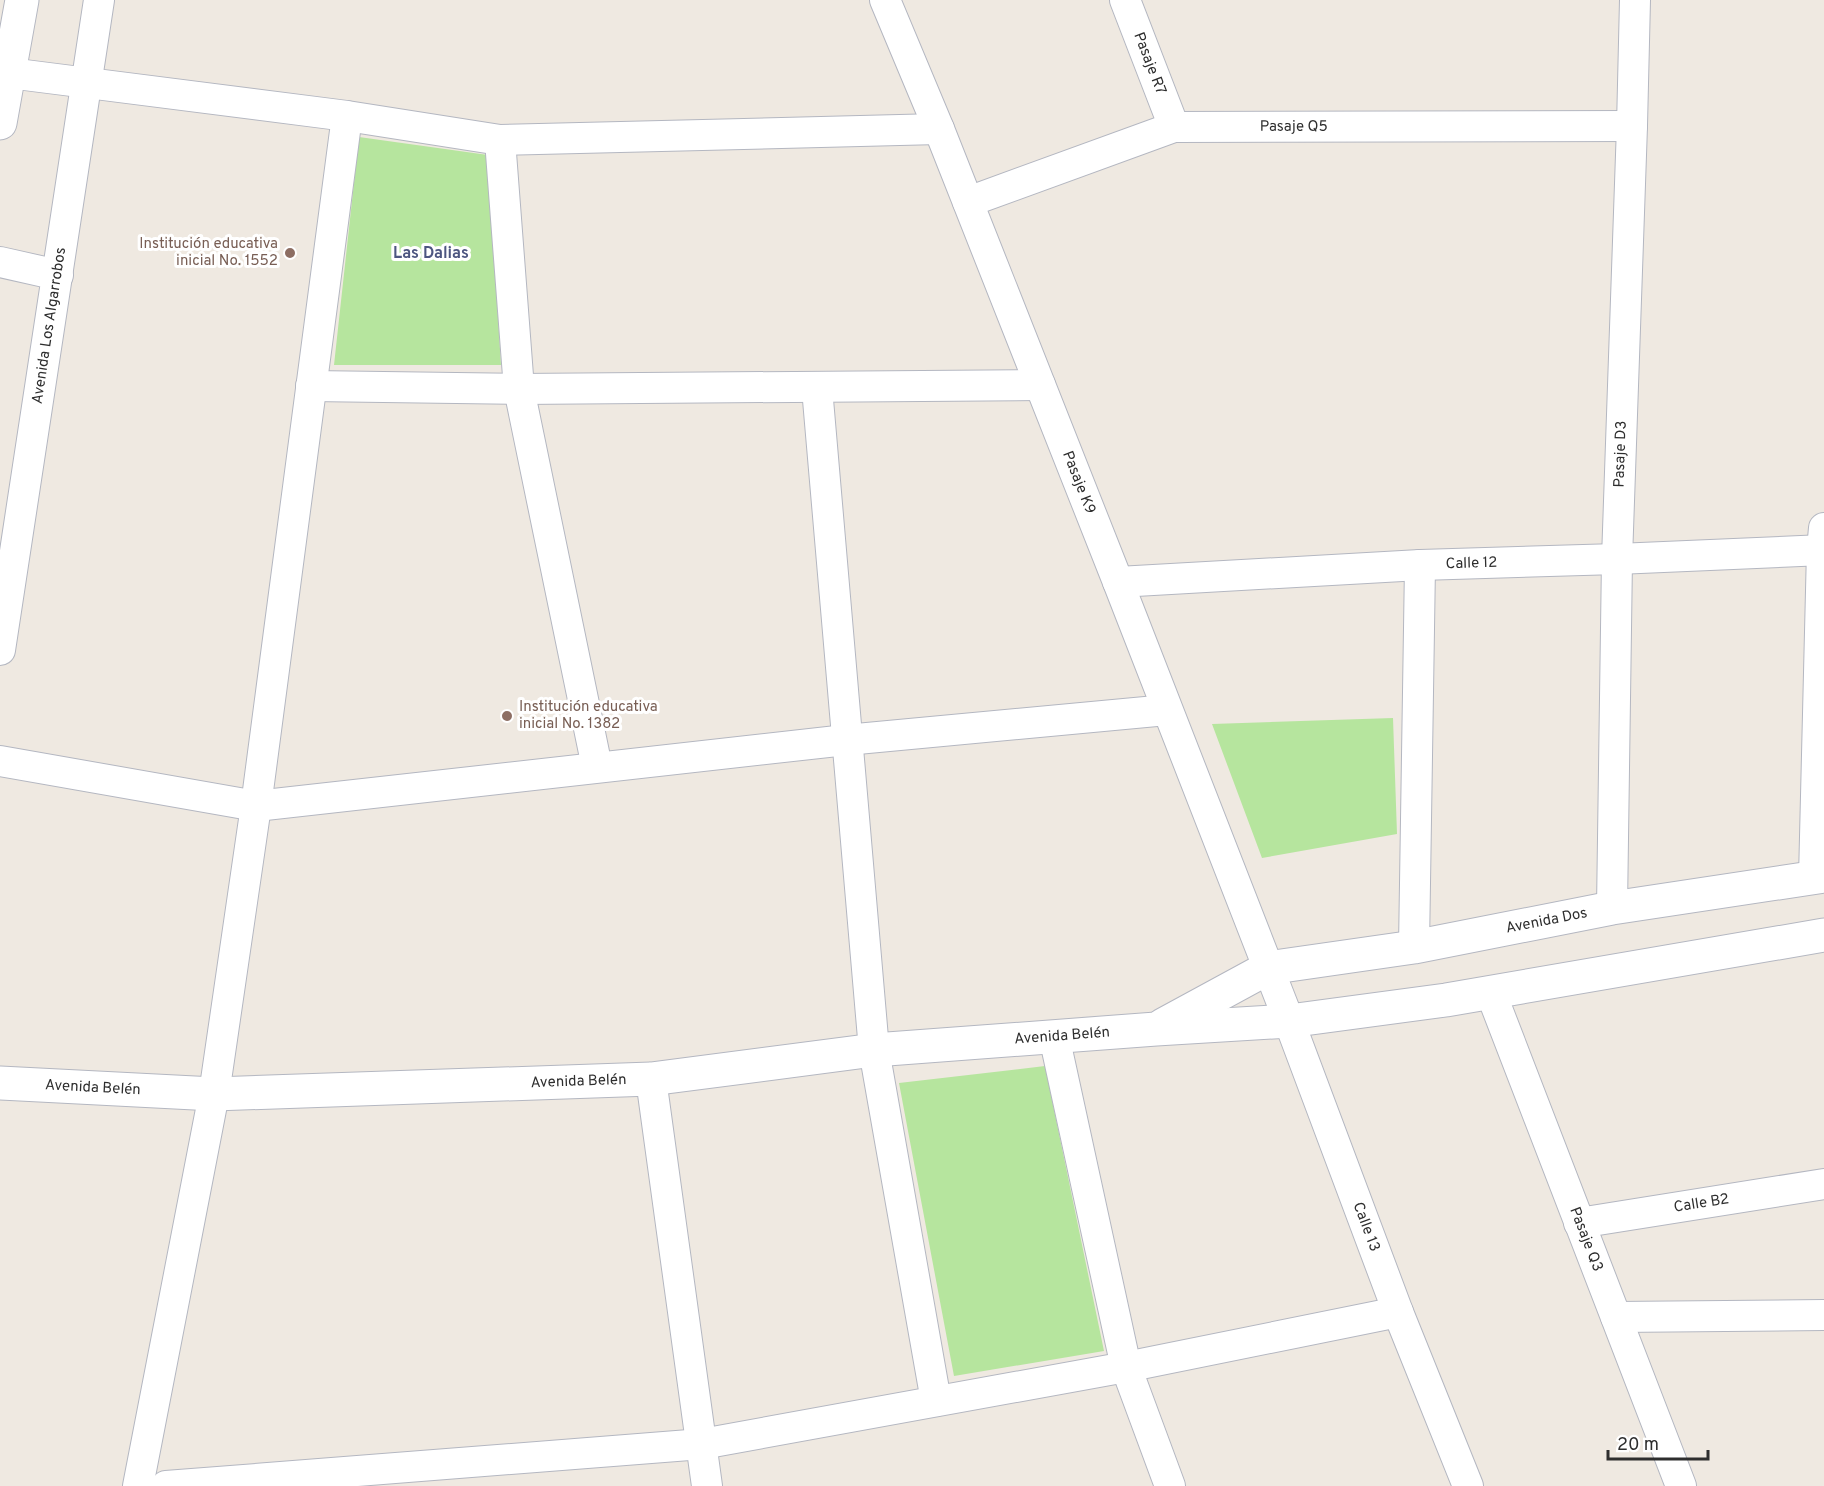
<svg xmlns="http://www.w3.org/2000/svg" width="1824" height="1486" font-family="Overpass,sans-serif">
	<style>
		.green { fill: #b6e59e }
		.lines { fill: none; stroke-linecap: round; stroke-linejoin: round }
		.street-casing { stroke: #b4b7c1; stroke-width: 32 }
		.secondary-casing { stroke: #b4b7c1; stroke-width: 35 }
		.street { stroke: #fff; stroke-width: 30 }
		.secondary { stroke: #fff; stroke-width: 33 }
		.education-dot { fill: #8d6e63; stroke: #fff; stroke-width: 2 }
		.labels { text-anchor: middle; dominant-baseline: central; stroke-width: 6; stroke-linejoin: round; paint-order: stroke }
		.street-label { font-size: 15px; fill: #2e2e2e; stroke: #fff }
		.education-label { font-size: 15px; fill: #785e54; stroke: #fff; text-anchor: end }
		.neighbourhood-label { font-size: 16px; font-weight: bold; fill: #4d5680; stroke: #fff }
	</style>
	<rect width="100%" height="100%" fill="#efe9e1"/>
	<!-- green -->
	<path class="green" d="M359,137L488,155L501,365H334Z
		M1393,718L1397,834L1262,858L1212,724Z
		M1045,1066L1104,1351L954,1376L899,1083Z"/>
	<g class="lines">
		<!-- street casing -->
		<g class="street-casing">
			<g id="street">
				<path id="s1" d="M885,0L939,129L1118,582L1289,1021L1398,1312L1468,1486"/>
				<path id="s2" d="M1125,0L1174,127"/>
				<path d="M9,73L347,116L500,140L939,129"/>
				<path d="M500,140L519,389L597,767"/>
				<path id="s3" d="M968,202L1174,127L1632,126"/>
				<path d="M0,262L58,275"/>
				<path d="M311,386L519,389L1040,385"/>
				<path d="M817,388L874,1050L936,1401"/>
				<path id="s4" d="M1118,582L1420,565L1617,559L1824,550"/>
				<path id="s5" d="M0,650L99,0"/>
				<path d="M0,761L256,806L846,740L1167,710"/>
				<path d="M1814,878L1822,550L1824,528"/>
				<path id="s6" d="M1612,908L1617,559L1632,126L1635,0"/>
				<path d="M1414,947L1420,565"/>
				<path id="s7" d="M1491,993L1681,1486"/>
				<path d="M1054,1036L1126,1367L1170,1486"/>
				<path d="M651,1079L707,1486"/>
				<path id="s8" d="M1579,1223L1824,1184"/>
				<path d="M1616,1317L1824,1315"/>
				<path d="M138,1486L214,1094L256,806L347,116"/>
				<path d="M166,1486L702,1444L1126,1367L1398,1312"/>
			</g>
		</g>
		<!-- secondary casing -->
		<g class="secondary-casing">
			<g id="secondary">
				<path d="M0,123L22,0"/>
				<path id="s9" d="M1163,1025L1268,968L1414,947L1612,908L1824,876"/>
				<path id="s10" d="M0,1083L214,1094L651,1079L874,1050L1156,1029L1289,1021L1446,1000L1824,935"/>
			</g>
		</g>
		<!-- street -->
		<use href="#street" class="street"/>
		<!-- secondary -->
		<use href="#secondary" class="secondary"/>
	</g>
	<!-- markers -->
	<g class="education-dot">
		<circle cx="290" cy="253" r="6"/>
		<circle cx="507" cy="716" r="6"/>
	</g>
	<g class="labels">
		<!-- street labels -->
		<g class="street-label">
			<text stroke="none"><textPath href="#s2" startOffset="68">Pasaje R7</textPath></text>
			<text stroke="none"><textPath href="#s3" startOffset="339">Pasaje Q5</textPath></text>
			<text stroke="none"><textPath href="#s5" startOffset="328">Avenida Los Algarrobos</textPath></text>
			<text stroke="none"><textPath href="#s6" startOffset="454">Pasaje D3</textPath></text>
			<text stroke="none"><textPath href="#s1" startOffset="520">Pasaje K9</textPath></text>
			<text stroke="none"><textPath href="#s4" startOffset="354">Calle 12</textPath></text>
			<text stroke="none"><textPath href="#s9" startOffset="402">Avenida Dos</textPath></text>
			<text stroke="none"><textPath href="#s10" startOffset="1065">Avenida Belén</textPath></text>
			<text stroke="none"><textPath href="#s10" startOffset="579">Avenida Belén</textPath></text>
			<text stroke="none"><textPath href="#s10" startOffset="93">Avenida Belén</textPath></text>
			<text stroke="none"><textPath href="#s8" startOffset="124">Calle B2</textPath></text>
			<text stroke="none"><textPath href="#s1" startOffset="1318">Calle 13</textPath></text>
			<text stroke="none"><textPath href="#s7" startOffset="264">Pasaje Q3</textPath></text>
		</g>
		<!-- education labels -->
		<g class="education-label">
			<text x="278" y="244">Institución educativa<tspan x="278" dy="17">inicial No. 1552</tspan></text>
			<text x="519" y="707" text-anchor="start">Institución educativa<tspan x="519" dy="17">inicial No. 1382</tspan></text>
		</g>
		<!-- neighbourhood labels -->
		<g class="neighbourhood-label">
			<text x="431" y="254">Las Dalias</text>
		</g>
	</g>
	<!-- scale -->
	<path d="M1608 1450v9h100v-9" fill="none" stroke="#2e2e2e" stroke-width="3"/>
	<text x="1617" y="1450" font-size="18" fill="#2e2e2e" stroke="#ffffff" stroke-width="4.5" paint-order="stroke">20 m</text>
</svg>
